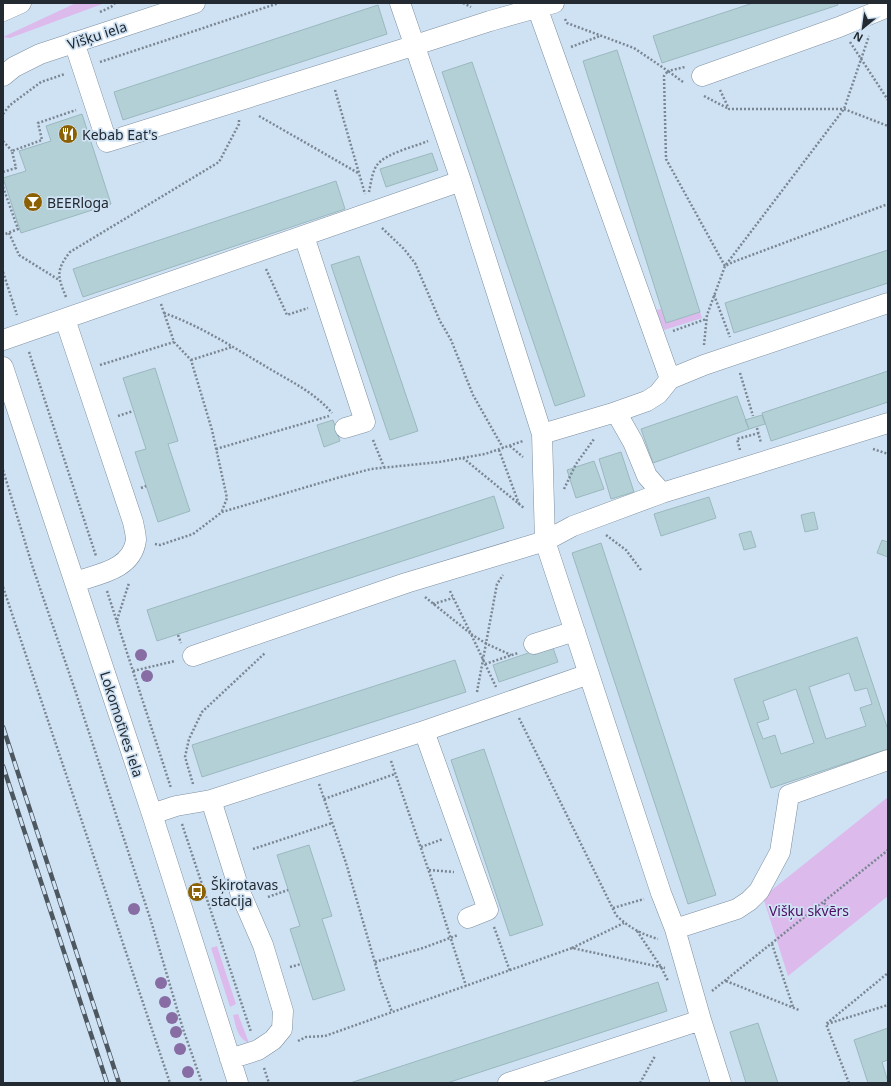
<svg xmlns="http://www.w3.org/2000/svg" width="891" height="1086" font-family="'Noto Sans',sans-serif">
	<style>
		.green { fill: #dcbaec }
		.building { fill: #b3d0d7; stroke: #9bb8be; fill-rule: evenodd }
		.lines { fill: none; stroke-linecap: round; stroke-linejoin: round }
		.minor-casing { stroke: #7d8fa0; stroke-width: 21 }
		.path { stroke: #7a8793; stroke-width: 2.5; stroke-dasharray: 2 2; stroke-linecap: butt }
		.minor { stroke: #fff; stroke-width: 20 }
		.rail-casing { stroke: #4d5760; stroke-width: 4.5 }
		.rail { stroke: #cfe2f4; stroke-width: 3; stroke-dasharray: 9; stroke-linecap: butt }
		.tree { fill: #876da4 }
		.labels { text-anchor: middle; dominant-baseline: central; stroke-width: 3.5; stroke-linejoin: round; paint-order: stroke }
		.street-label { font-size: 14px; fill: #232a31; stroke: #cfe2f4 }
		.poi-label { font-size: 14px; fill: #232a31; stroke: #cfe2f4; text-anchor: start }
		.park-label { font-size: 14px; fill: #4c0d62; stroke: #cfe2f4 }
	</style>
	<rect width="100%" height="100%" fill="#cfe2f4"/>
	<!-- green -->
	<path class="green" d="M76,3H105L10,38L3,37Z
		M661,309L666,323L700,312L702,318L664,330L656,310Z
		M888,797V896L788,976L763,897Z
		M217,946L236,1004L230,1007L211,948Z
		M238,1014L249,1043C237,1038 236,1026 233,1015Z"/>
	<!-- building -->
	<path class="building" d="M753,3H837L838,5L662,63L653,36Z
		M378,5L387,34L123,120L114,92Z
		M617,50L700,312L666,323L583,61Z
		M472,62L585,396L555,406L442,72Z
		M82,114L111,204L21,233L3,178L26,171L19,151L51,141L46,126Z
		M432,153L438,170L386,187L380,169Z
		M336,181L345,209L83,297L73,269Z
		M888,250V283L734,333L725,303Z
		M359,256L418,431L390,440L331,265Z
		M155,368L178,441L168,444L190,511L158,522L135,452L146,449L123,378Z
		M888,371V402L771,441L762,413Z
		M737,396L749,429L653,463L641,429Z
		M762,415L765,424L749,429L745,420Z
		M333,420L340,441L324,447L317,425Z
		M621,452L634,492L611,499L599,459Z
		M594,461L604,489L576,498L567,470Z
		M494,496L504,528L157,641L147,610Z
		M709,497L716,518L661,536L654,514Z
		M814,512L818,529L805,532L801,515Z
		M751,531L756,547L744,550L739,534Z
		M882,540L888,542V557L877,553Z
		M601,543L716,895L688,904L572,553Z
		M857,637L888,730V749L771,788L734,679ZM849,673L855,691L867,688L872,704L860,708L866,726L826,739L809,687ZM796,689L814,743L781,754L775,735L763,739L757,723L769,719L763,701Z
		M552,645L558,662L499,682L493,665Z
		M455,660L466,692L202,777L192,745Z
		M484,749L543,925L510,936L451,760Z
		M309,845L332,916L322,919L345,990L313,1000L290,929L300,926L277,855Z
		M658,982L667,1011L447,1083H350Z
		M758,1023L778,1083H746L737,1054L730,1032Z
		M888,1028V1060L882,1062L888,1082L884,1083H868L854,1040Z"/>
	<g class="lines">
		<!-- minor casing -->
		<g class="minor-casing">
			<path id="minor" d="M400,3L461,181L542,434L545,541L661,893L675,929L701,1020L721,1083
				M537,7L670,379
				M3,11L21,3
				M74,42L107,142L403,49L490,21L554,3
				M3,76L14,67L40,54L195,3
				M702,76L839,27L888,7
				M304,236L365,422L345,428
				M65,319L133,522C134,527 136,535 136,540C132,570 98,574 75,582
				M3,340L461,181
				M3,367L152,814L238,1083
				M616,412L633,442L647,476L662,493
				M542,434L616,412L647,401L658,394L670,379L704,365L888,303
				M534,644L575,631
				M193,656L406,583L545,541L573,526L662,493L888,423
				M424,731L488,910L468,918
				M211,800L240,892L263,945L283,1011L282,1029L273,1040L258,1050L230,1059
				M152,814L176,806L211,800L424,731L589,674
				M675,929L737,909L749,901L759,891L780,852L789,795L888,760
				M508,1083L701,1020"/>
		</g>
		<!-- path -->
		<path class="path" d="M463,3L471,7
			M100,12L111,7L115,3
			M565,19L567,23L634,48L668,71L685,67
			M850,42L888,100
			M571,47L600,36
			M100,62L279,3
			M683,82L668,71L664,76L666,159L725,266L844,109L869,36
			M335,90L365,194
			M720,90L729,109H844L888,126
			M704,96L729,109
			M3,114L10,105L41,82L65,74
			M259,116L358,173
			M3,141L12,151
			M3,172L16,168L12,151L42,140L38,123L76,110
			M3,187L18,229L3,235
			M369,192C371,183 372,172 377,165C386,153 414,147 428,141
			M382,228L404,249L415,263L440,321L451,340L473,395L503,448
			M9,233L19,255L59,280
			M266,269L287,315L308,308
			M3,272L17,315
			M714,295L730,337
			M66,297C58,277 55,271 70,252L219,162L239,124V120
			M161,304L174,342L191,360L212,430L227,498L222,511
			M164,313C201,326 236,349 270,369C292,382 315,393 332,413
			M673,331L706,319
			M704,345L707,315L725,266L733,262L888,204
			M29,352L96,556
			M191,360L232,347
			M100,365L174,342
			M740,373L753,416
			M118,416L133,411
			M757,428L761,443
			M373,440L384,467
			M510,446L523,457
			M216,449L329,416
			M873,449L888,454
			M499,450L519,504
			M740,450L737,439L759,433
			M463,458L524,508
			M3,470L33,568L75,690L151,921L183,1029L202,1083
			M141,488L146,486
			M564,489L576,464L594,439
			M606,535L626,550L641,570
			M155,544L160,545L193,534L222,512L337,478L371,469L439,462L485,454L523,441
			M3,587L170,1083
			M107,591L171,788
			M450,591L471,634L487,644L511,655
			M425,597L471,634L496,687
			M433,604L453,598
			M117,620L129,583
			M178,635L181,643
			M485,664L518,653
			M133,671L175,661
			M477,692L497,584L503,575
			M519,718L616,915C629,928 642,934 658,939
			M391,761L435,889L466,986
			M193,784L185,757L189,739L202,712L265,653
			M319,784L346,863L380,980L392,1012
			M324,799L395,774
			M182,824L251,1032
			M421,847L443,839
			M253,849L332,823
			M429,870L454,872
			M268,897L288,890
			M824,903L829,909
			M613,908L644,899
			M494,927L510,971
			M637,931L661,967L668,981
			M772,944L793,1007
			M572,948L624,923
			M375,962L423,948L458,935
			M290,967L301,964
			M726,981L799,1010
			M712,991L888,850
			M827,1024L888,1005
			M298,1041L306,1037L325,1036L572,948L665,968
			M264,1068L269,1083
			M640,1083L655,1056
			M849,1083L826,1024L888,973"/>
		<!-- minor -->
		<use href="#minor" class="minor"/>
		<!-- rail casing -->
		<g class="rail-casing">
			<path id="rail" d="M3,727L119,1083
				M3,766L107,1083"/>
		</g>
		<!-- rail -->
		<use href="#rail" class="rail"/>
	</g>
	<!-- trees -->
	<g class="tree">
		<circle cx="141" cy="655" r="6"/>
		<circle cx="147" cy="676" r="6"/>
		<circle cx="134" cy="909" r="6"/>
		<circle cx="161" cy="983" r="6"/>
		<circle cx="165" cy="1002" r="6"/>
		<circle cx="172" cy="1018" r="6"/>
		<circle cx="176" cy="1032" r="6"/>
		<circle cx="180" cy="1049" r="6"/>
		<circle cx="188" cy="1072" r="6"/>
	</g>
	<!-- icons -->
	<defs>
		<g id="restaurant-disc" transform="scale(1)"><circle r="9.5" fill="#8b6002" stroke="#cfe2f4"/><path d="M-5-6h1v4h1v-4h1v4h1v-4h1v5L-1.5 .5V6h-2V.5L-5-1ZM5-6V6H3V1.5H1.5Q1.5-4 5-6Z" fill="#fff"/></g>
		<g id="bar-disc" transform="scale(1)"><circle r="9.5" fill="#8b6002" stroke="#cfe2f4"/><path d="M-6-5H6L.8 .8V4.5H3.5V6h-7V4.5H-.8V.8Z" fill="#fff"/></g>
		<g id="bus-disc" transform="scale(1)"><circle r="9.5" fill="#8b6002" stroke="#cfe2f4"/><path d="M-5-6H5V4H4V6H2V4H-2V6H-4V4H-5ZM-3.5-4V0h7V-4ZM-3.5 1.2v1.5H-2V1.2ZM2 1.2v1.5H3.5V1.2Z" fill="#fff"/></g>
	</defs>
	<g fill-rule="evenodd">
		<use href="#restaurant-disc" x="68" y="134"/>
		<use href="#bar-disc" x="33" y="202"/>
		<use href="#bus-disc" x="197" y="892"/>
	</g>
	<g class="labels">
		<!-- street labels -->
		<g class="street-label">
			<text transform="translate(97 35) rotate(-18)">Višķu iela</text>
			<text transform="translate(122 724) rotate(72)">Lokomotīves iela</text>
		</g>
		<!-- poi labels -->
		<g class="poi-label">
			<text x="82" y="134">Kebab Eat's</text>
			<text x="47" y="202">BEERloga</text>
			<text x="211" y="884">Šķirotavas<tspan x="211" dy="16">stacija</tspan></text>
		</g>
		<!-- park labels -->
		<g class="park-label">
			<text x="809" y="910">Višķu skvērs</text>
		</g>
	</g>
	<!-- border -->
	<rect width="891" height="1086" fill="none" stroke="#232a31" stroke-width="8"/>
	<!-- north arrow -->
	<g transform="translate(863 28) rotate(209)" stroke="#cfe2f4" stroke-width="3" paint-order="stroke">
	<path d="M0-3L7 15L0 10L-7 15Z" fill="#232a31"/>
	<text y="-6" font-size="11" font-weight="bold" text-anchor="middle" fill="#232a31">N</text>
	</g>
</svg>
